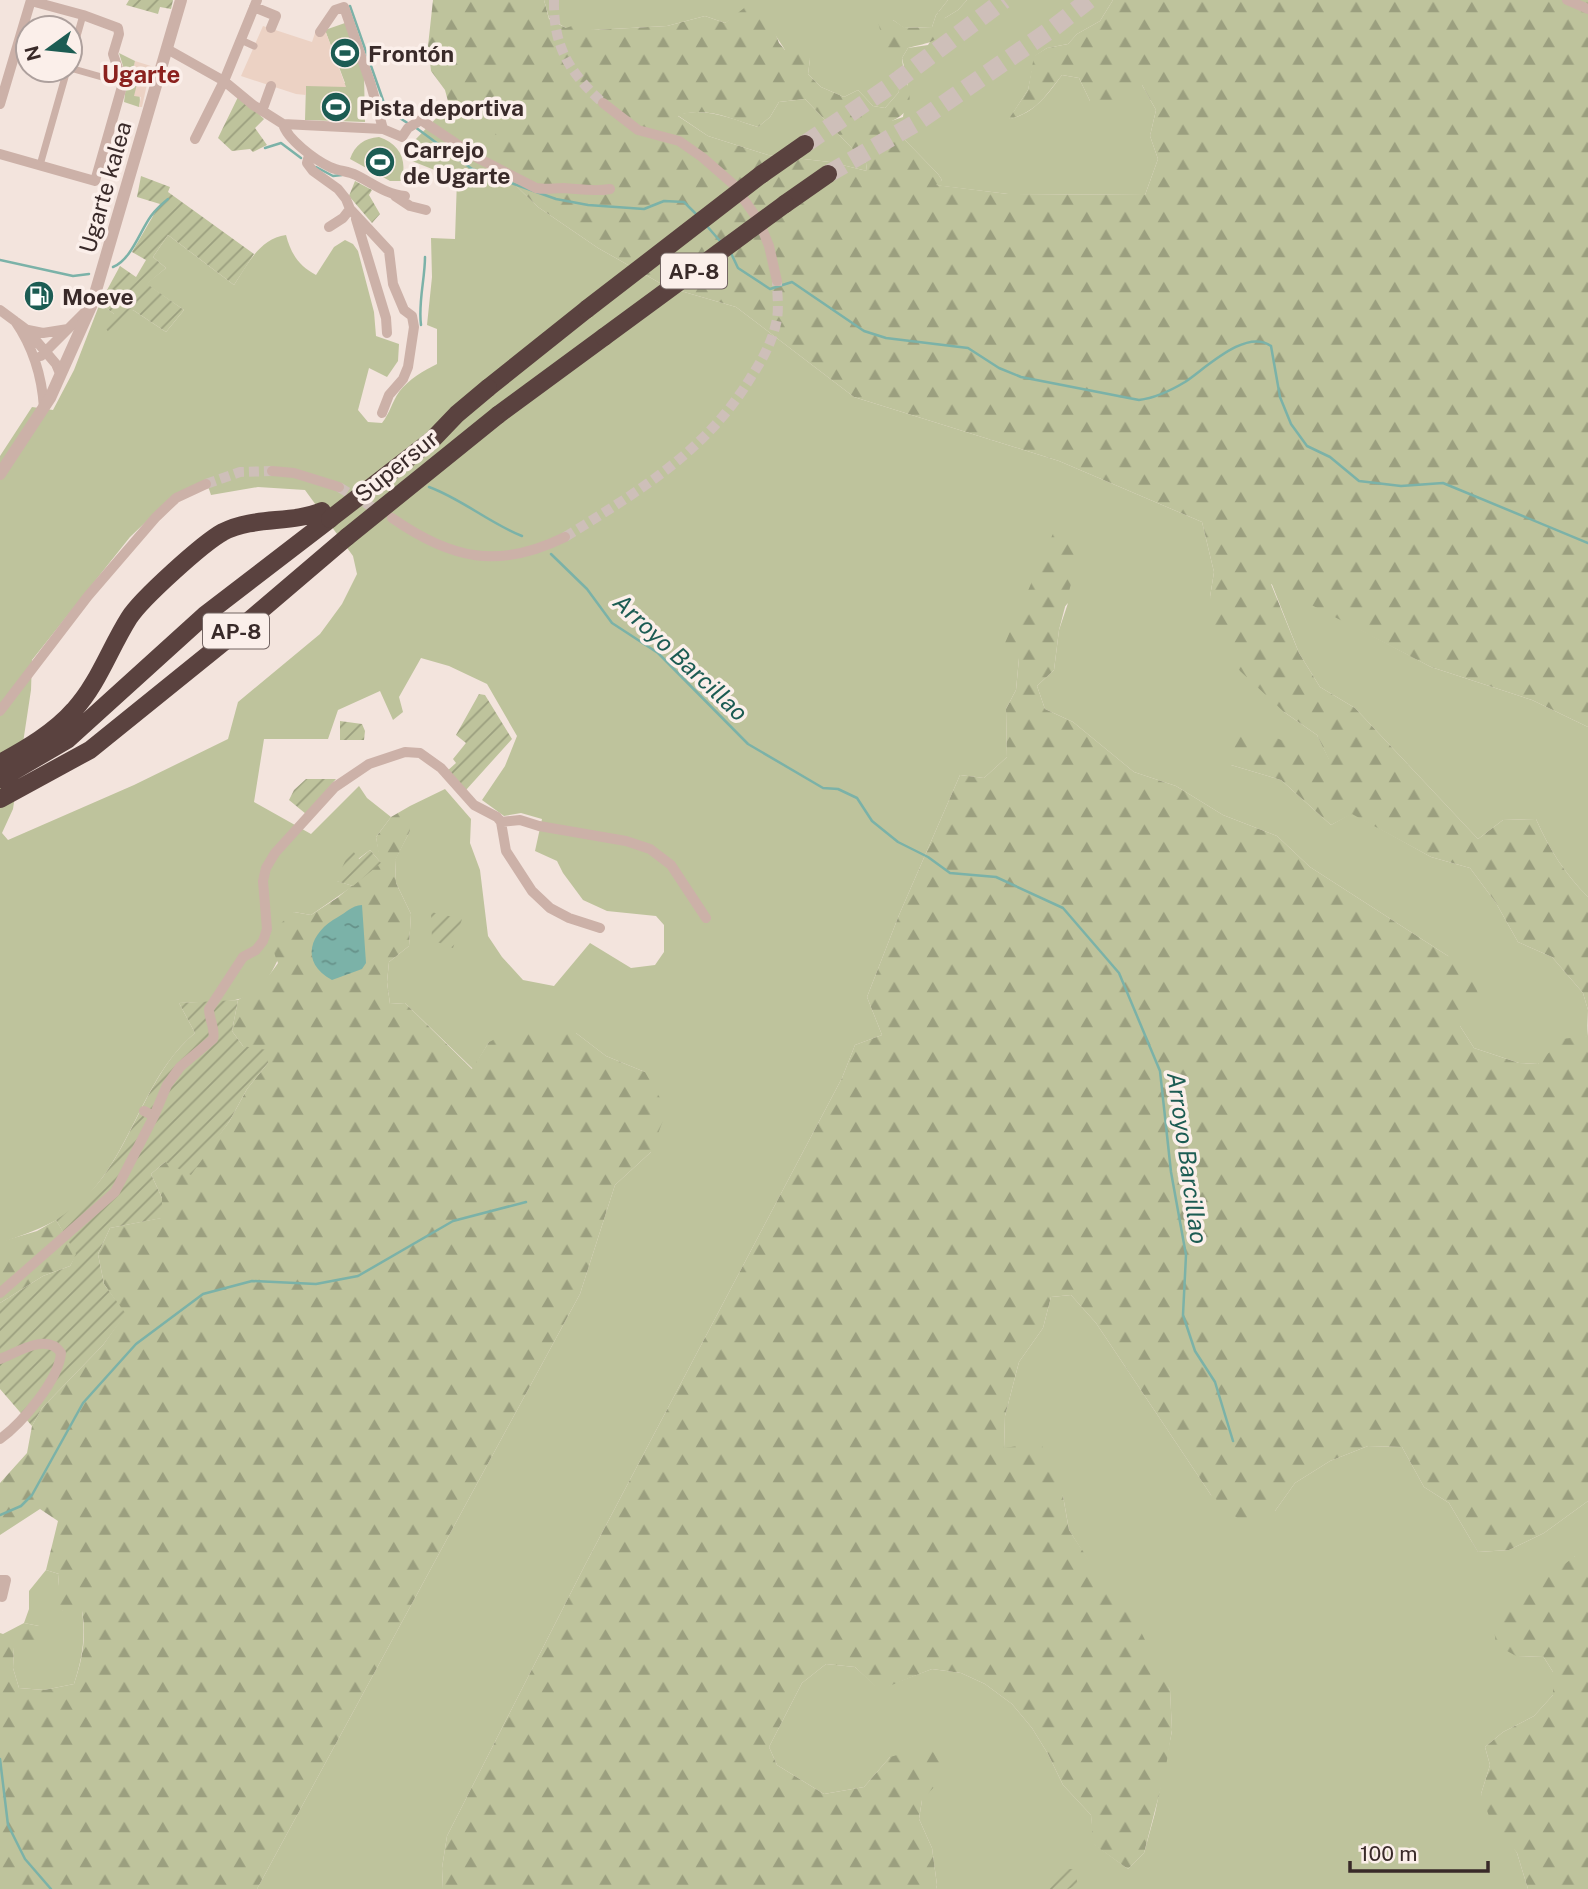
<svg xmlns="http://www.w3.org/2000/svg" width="1588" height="1889" font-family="'Public Sans',sans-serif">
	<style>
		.grass { fill: #bec39c; fill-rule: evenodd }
		.forest { fill: url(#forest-firs); fill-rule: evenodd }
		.garden { fill: url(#garden-furrows) }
		.plaza { fill: #ecd2c4 }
		.water { fill: url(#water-ripples) }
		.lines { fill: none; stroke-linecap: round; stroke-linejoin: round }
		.stream { stroke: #7bb2a8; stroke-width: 2.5 }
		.minor-tunnel { stroke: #cebfb9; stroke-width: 10; stroke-dasharray: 10 5; stroke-linecap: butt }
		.motorway-tunnel { stroke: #cebfb9; stroke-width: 18; stroke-dasharray: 18 9; stroke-linecap: butt }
		.pedestrian { stroke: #ccb1a8; stroke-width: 7 }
		.minor { stroke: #ccb1a8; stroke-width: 10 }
		.tertiary { stroke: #ccb1a8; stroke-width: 12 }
		.motorway { stroke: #5a423f; stroke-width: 18 }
		.motorway-bridge { stroke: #5a423f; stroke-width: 18 }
		.labels { text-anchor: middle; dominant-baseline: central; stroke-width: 7; stroke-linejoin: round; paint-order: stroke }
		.shield { fill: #fbefea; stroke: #736563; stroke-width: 2 }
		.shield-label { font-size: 21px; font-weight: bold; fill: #392a29 }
		.poi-label { font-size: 23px; font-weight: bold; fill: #392a29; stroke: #fbefea; text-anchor: start }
		.street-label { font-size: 23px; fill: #392a29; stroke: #fbefea }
		.neighbourhood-label { font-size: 24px; font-weight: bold; fill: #8b211e; stroke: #fbefea }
		.water-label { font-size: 24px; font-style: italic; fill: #1c5c53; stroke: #fbefea }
	</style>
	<defs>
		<pattern id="forest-firs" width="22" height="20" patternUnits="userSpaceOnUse" patternTransform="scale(1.75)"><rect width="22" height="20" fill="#bec39c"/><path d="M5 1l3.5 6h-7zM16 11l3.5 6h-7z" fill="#9b9f7f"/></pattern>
		<pattern id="garden-furrows" width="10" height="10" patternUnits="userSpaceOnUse" patternTransform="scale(1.75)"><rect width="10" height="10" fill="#bec39c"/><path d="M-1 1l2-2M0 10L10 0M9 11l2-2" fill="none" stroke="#9b9f7f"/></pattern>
		<pattern id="water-ripples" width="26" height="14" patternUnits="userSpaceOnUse" patternTransform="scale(1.75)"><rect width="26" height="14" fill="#7bb2a8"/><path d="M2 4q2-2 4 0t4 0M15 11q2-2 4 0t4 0" fill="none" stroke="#669189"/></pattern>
	</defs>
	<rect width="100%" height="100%" fill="#f3e4dd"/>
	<!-- grass -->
	<path class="grass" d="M544,0H948L936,15L932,27L904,28L893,20L888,71L893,76L899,92L885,108L873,106L858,90L844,97L821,87L808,74L810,59L785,50L774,33L741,13L725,23L705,16L667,26L593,30L566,28L549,18Z
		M967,0H1113L1100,21L1077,34L1068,44L1047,48L1035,56L1028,90L1009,119C1034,114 1047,95 1062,75L1079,78L1090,101L1122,85H1142L1156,110L1150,136L1158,159L1145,195L1008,194L934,185L942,180L938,174L904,139L891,121L903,117L908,84L902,58L908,48L928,45L945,18L958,10Z
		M345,23L364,75L365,122L305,120L306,86L345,83L325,30Z
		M119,53L135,61C132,79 143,91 139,107L124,102L127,79Z
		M805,99L866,163L867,171L830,162L768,155L708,136L677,115C705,106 732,119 758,127L770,117L779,102Z
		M474,104L503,122L507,177L538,207L598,248L667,287L736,307L854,397L1059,461L1202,522L1214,572L1210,597L1284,712L1317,735L1330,761L1231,765L1281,780L1331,825L1352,813L1431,857L1470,868L1496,903L1518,942L1552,957L1583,993L1588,1010L1587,1036L1538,1064L1519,1063L1474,1048L1460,1026L1448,956L1310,867L1277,836L1223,815L1176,786L1134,772L1073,722L1045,709L1037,686L1054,670L1059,630L1068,603L1019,658L1016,690L1006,709L1007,757L984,778L960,775L899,915L867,997L882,1035L855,1045L842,1078L585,1565L447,1836L442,1868L443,1889H257L580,1294L615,1185L651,1152L645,1072L606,1056L576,1033L489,1042L473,1069L405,1003L390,1004L387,982L389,962L409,946L411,914L396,883L395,860L410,831V806L445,789L471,819L470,843L480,870L488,936L502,957L523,980L554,986L590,943L631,968L655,965L664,952V925L656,916L607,911L583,900L563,873L557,861L535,851L542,819L521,813L504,816L482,800L505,766L517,736L487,684L449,666L421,658L399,697L403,712L393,720L380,691L338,710L328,739H264L254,802L311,834L359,786L367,798L391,817L376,837L381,863L370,850L358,859L353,852L337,881L353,886L311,915L294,912C284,943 274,993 235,1000C217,1003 197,1002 179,1003L195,1033C139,1080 131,1163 73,1209C51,1226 26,1234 0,1243V456L32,407L53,410L74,370L100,303L114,314L133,310L166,332L184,310L146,284L166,268L153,257L168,235L234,285C248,264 259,239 286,235C291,254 299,266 316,275L334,247L345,240L353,244L358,251L374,312L376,336L399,344L398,361L387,377L369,368L358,410L368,422L382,423C390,413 392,402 399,392C409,379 423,371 437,364V329L427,325L432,277L431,238L455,239L457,179L412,161L414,141L449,105ZM206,480L211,495L258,487L305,490L353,556L357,574L342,604L320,634L238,702L228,739L134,785L8,840L2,833L13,809L31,690L32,660L130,537L152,516Z
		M379,137C400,144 408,161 401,181H390L350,159C355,145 364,138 379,137Z
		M1271,582L1431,667L1532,700L1588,727V897C1565,874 1549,849 1536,819L1503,820L1478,839L1355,708L1320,687L1299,653Z
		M1071,1295L1096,1323L1211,1495L1275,1511L1295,1483L1330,1461L1368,1446L1402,1447L1424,1487L1449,1503L1478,1552L1509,1550L1544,1533L1588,1501V1556H1575L1518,1657L1543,1656L1553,1672V1695L1534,1716L1503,1732L1485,1747L1490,1765L1481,1794L1517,1853L1528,1889H936L937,1885L932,1848L919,1819L922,1800L890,1757L864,1787L824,1794L777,1765L769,1747L802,1683L826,1664L855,1667L879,1689L932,1669L961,1673L985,1684L1012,1704L1032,1728L1048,1754L1063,1785L1091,1815L1094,1844L1128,1869L1144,1853L1155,1813L1172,1731L1170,1690L1069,1530L1063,1496L1004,1449L1005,1416L1019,1362L1043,1328L1051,1297Z
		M46,1570L59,1574L58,1586L63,1611H82C86,1637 82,1660 74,1684L44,1690L19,1688L13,1668L14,1646L39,1626L24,1623L29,1609V1591Z"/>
	<!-- forest -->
	<path class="forest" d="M433,0H544L549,19L566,28L580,23L593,30L667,26L705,16L725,23L748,5L769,17L779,43L785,50L792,46L803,47L810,59L808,74L821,87L844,97L858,90L873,106L885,108L899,92L881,59L884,50L889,45L882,37L877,18L893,20L905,28L932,27L936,15L948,0H967L958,10L945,18C942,44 929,42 908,48L902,58C904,84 923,107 892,121L904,139L938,174L942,180L936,185L1008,194L1145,195L1158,159L1150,136L1156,110L1142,85L1122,86L1107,111L1090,101L1079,78L1062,75C1044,98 1037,111 1008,120L1028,90L1034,56L1047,48L1068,44L1077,34L1100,21L1113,0H1588V727L1532,700L1431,667L1271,584L1299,653L1320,687L1355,708L1478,839L1503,820L1536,819C1549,849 1565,874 1588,897V1010L1583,993L1552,957L1518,942L1496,903L1470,868L1431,857L1352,814L1331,825L1281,780L1231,765L1216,739L1260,731L1329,760L1317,735L1284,712L1240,671L1215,626L1210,597L1214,572L1202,522L1059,461L854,397L736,307L667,287L598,248L538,207L507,177L490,144L502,122L474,104L449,105L445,90L431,71L428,46ZM805,99L866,163L867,171L830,162L768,155L708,136L678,116C704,105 733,120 758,127L770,117L779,102Z
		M1059,520L1078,525V557L1059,630L1054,670L1037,686L1045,709L1073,722L1134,772L1176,786L1223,815L1277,836L1310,867L1448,956L1475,984L1481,1003L1460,1026L1474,1048L1519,1063L1538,1064L1562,1039L1587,1036L1588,1026V1501L1544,1533L1509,1550L1478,1552L1449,1503L1424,1487L1402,1447L1368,1446L1330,1461L1295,1483L1275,1511L1244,1524L1211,1495L1096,1323L1071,1295L1051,1297L1043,1328L1019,1362L1005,1416L1004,1448L1041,1443L1063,1496L1069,1530L1096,1571L1135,1620L1170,1690L1172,1730L1165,1772L1144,1853L1128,1869L1093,1844L1091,1815L1063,1785L1048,1754L1032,1728L1012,1704L985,1684L961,1673L932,1669L879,1690L855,1667L826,1664L802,1683L769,1747L777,1765L824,1794L864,1787L890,1757L930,1746L946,1774L922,1800L919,1819L932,1848L937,1885L936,1889H443L442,1868L447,1836L585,1565L842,1078L855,1045L882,1035L867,997L899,915L960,775L984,778L1007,757L1006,709L1016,690L1019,658L1005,643Z
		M410,806V831L395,861L396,883L411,914L409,946L389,962L387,982L390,1004L405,1003L472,1069L489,1042L523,1026L576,1033L606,1056L645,1072L667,1110L651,1152L615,1185L580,1294L257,1889H0V1633L3,1634L24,1623L39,1626L46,1641L29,1654L14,1647L13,1668L19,1688L44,1690L74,1684C82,1660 87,1637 82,1611H63L49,1600L58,1586L59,1574L46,1570L58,1521L40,1509L0,1535V1483L27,1453L32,1426L42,1408L103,1345L125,1314L104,1284L98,1254L110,1228L161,1218L162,1198L151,1174L165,1162L210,1147L229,1122L247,1089L268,1063L243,1046L232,1031L238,1000C255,990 267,980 278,963C267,938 273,928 294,912L311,915L337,898L380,863L376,837L391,817Z
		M56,1220L77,1254L70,1266L43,1276L0,1303V1242L37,1231Z
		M1575,1556H1588V1889H1528L1517,1853L1489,1816L1481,1794L1490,1765L1485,1747L1503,1732L1534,1716L1553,1695V1672L1543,1656L1518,1657L1496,1645L1493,1620Z"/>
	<!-- garden -->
	<path class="garden" d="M129,0H173L171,9L160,7L158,14L126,5Z
		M239,95L264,119L255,128L267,145L253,152L250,149L232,151L218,138Z
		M141,176L170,187L168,192L254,254L234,285L168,235L153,257L166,268L147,284L184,310L166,332L133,310L112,337L104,326L114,314L100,303L120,266L136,277L146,260L132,252L160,204L137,197Z
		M355,181L372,190L369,195L380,214L372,223L349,196Z
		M479,694L485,695L512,739L466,790L446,772L456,763L453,759L466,743L456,735Z
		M340,721L362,724L365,731L364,740H340Z
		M306,779H336L306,814L289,800L294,790Z
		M370,850L381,863L353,886L336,881L346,859L353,851L359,859Z
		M431,912L462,919L453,948L432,940Z
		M238,1000L232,1031L243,1046L267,1050L268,1063L247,1089L229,1122L191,1175L165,1162L151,1174L162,1198V1218L110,1228L98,1254L104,1284L126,1314L103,1345L42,1408L32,1426L0,1389V1303L43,1276L70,1266L76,1254L56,1220C77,1206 95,1190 109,1168C139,1123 153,1068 195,1033L179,1003Z
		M1068,1869H1074L1078,1885L1068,1889H1038L1053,1876Z"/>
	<!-- plaza -->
	<path class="plaza" d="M263,26L312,42L315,33L325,30L346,87L306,86V95L296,94L241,76Z
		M135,61L154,67L152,73L149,75L142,107H139L141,97L134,96L137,84L133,73Z"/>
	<!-- water -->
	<path class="water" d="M362,905L366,963L362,969L332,980C299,962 310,932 338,917C347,912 351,906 362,905Z"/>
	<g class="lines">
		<!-- stream -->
		<path class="stream" d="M350,6L384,103L389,111L409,124
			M415,127L472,169L556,199L588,205L644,209L664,201L684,202L697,215
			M265,148L281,143L301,158
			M316,167L333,176L342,175
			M706,225L720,241
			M730,251L738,268L770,289L792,282L864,331L886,338L968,348L999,368L1021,377L1139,400C1156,398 1170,391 1185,382C1206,368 1246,328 1271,346L1280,397L1291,424L1307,446L1330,457L1359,481L1401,486L1443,483L1588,543
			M0,260L73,276L89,274
			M113,267C131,260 140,231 151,216C156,209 162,204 168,199
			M421,325C418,302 425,279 425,257
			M429,487C462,499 489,523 522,536
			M551,554L587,589L612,623L658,653L748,744L823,788L838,789L857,798L872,821L898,842L928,857L950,873L996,877L1063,908L1119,973L1160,1071L1171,1172L1186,1255L1183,1315L1195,1351L1215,1382L1233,1441
			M0,1515L21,1506L32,1495L83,1403L136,1344L203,1294L252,1281L316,1284L358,1276L453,1221L526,1202
			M0,1759L8,1825L25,1859L51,1889"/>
		<!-- minor-tunnel -->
		<path class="minor-tunnel" d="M554,0C553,47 570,73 603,103
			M206,484L240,472L272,471
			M339,487L382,513
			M565,537C637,492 706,452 751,377C763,359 773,340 777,319C779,307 777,293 777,281"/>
		<!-- motorway-tunnel -->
		<path class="motorway-tunnel" d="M805,144L890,86L1004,0
			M828,174L916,123L1053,28L1089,0"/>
		<!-- pedestrian -->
		<path class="pedestrian" d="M241,40L254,46
			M15,54L28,57
			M70,61L83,15
			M70,68L123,83
			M40,165L67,70"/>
		<!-- minor -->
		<path class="minor" d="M1567,0L1588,9
			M254,7L276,16L271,28
			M320,32L335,10L344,7L371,85L383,129
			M167,49L224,81L253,105L283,124L383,129L402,137L408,128L421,120L476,157L536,188C546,190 553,188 564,188C580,189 594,192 610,189
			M603,103L638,130L679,141L702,157L733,184L759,221L769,246L777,281
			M0,104L31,0
			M262,111L271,86
			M283,124C287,139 315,160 330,167C338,171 348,171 356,175C372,183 387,195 405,196
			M195,139L224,81L257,0
			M0,154L95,181L123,83L113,54L119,34L118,28L83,15L31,1
			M309,155L307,163L313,171L338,189L346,199L350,209L389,251L393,284L404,310L412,316L414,327L408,367L403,379L389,395L382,413
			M395,196L410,206L426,210
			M356,219L386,318L387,333
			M329,227L343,218L350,209
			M0,310L27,330L56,364L59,371
			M15,321C33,347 42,376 44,408
			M28,330L43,333L68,329
			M41,356L87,310
			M272,471L294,473L339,487
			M392,518C451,559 498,570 565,537
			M0,711L88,596L156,517L176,498L206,484
			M501,822L520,820L539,826L626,841L650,849L671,865L706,918
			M144,1111L154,1116
			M0,1293L115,1192L154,1116L167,1085L180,1067L213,1039C216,1029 209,1020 209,1009L243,957L256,950L263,941L267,929L263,881L266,868L275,853L335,787L369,764L405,752L420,753L441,768L474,805L497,817L501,822L506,851L532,891L550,908L569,918L600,928
			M0,1359C18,1352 48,1332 61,1353C59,1380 21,1424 0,1439
			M0,1580H6L2,1597"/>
		<!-- tertiary -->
		<path class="tertiary" d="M0,474L50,398L92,304L181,0"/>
		<!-- motorway -->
		<path class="motorway" d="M762,174L805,144
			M785,204L828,174
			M488,388L587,309
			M498,415L604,337
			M0,763C26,749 55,732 74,710C98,684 110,648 129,618C141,599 203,543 223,532C254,516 291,524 322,511
			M0,779L67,740L205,615L330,519
			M0,799L90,750L225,641L347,537"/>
		<!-- motorway-bridge -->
		<path class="motorway-bridge" d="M587,309L762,174
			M604,337L785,204
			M330,519L433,439L457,414L488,388
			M347,537L498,415"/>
	</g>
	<!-- icons -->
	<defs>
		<g id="stadium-disc" transform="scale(1.575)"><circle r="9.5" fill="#1c5c53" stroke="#fbefea"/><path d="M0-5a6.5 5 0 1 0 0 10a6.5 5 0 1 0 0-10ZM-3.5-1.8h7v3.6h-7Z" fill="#fff"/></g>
		<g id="fuel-disc" transform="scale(1.575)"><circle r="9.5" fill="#1c5c53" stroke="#fbefea"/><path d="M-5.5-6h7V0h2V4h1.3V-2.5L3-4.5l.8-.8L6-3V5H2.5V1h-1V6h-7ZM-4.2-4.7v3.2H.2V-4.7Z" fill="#fff"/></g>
	</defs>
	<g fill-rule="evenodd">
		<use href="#stadium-disc" x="345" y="53"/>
		<use href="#stadium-disc" x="336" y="107"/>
		<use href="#stadium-disc" x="380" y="162"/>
		<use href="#fuel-disc" x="39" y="296"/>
	</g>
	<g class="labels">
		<!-- shield labels -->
		<g class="shield">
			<rect x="661" y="253.5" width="66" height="35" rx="5"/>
			<rect x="203" y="613.5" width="66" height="35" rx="5"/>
		</g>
		<g class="shield-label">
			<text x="694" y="271">AP-8</text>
			<text x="236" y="631">AP-8</text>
		</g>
		<!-- poi labels -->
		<g class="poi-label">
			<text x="368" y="53">Frontón</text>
			<text x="359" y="107">Pista deportiva</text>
			<text x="403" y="149">Carrejo<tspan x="403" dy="26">de Ugarte</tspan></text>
			<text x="62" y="296">Moeve</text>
		</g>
		<!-- street labels -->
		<g class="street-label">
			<text transform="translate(105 187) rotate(-74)">Ugarte kalea</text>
			<text transform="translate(396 466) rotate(-39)">Supersur</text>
		</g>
		<!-- neighbourhood labels -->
		<g class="neighbourhood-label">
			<text x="141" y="74">Ugarte</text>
		</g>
		<!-- water labels -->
		<g class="water-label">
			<text transform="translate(681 657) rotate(43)">Arroyo Barcillao</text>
			<text transform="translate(1188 1158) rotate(82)">Arroyo Barcillao</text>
		</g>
	</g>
	<!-- north arrow -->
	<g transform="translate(49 49) rotate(255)"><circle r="33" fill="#fbefea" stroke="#ada09d" stroke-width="2"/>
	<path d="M0-5L12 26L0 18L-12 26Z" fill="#1c5c53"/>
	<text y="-10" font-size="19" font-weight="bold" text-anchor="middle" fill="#392a29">N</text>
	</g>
	<!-- scale -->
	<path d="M1350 1861v10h138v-10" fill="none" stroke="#392a29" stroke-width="3.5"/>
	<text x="1360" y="1861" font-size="21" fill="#392a29" stroke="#fbefea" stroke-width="5" paint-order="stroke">100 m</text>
</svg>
